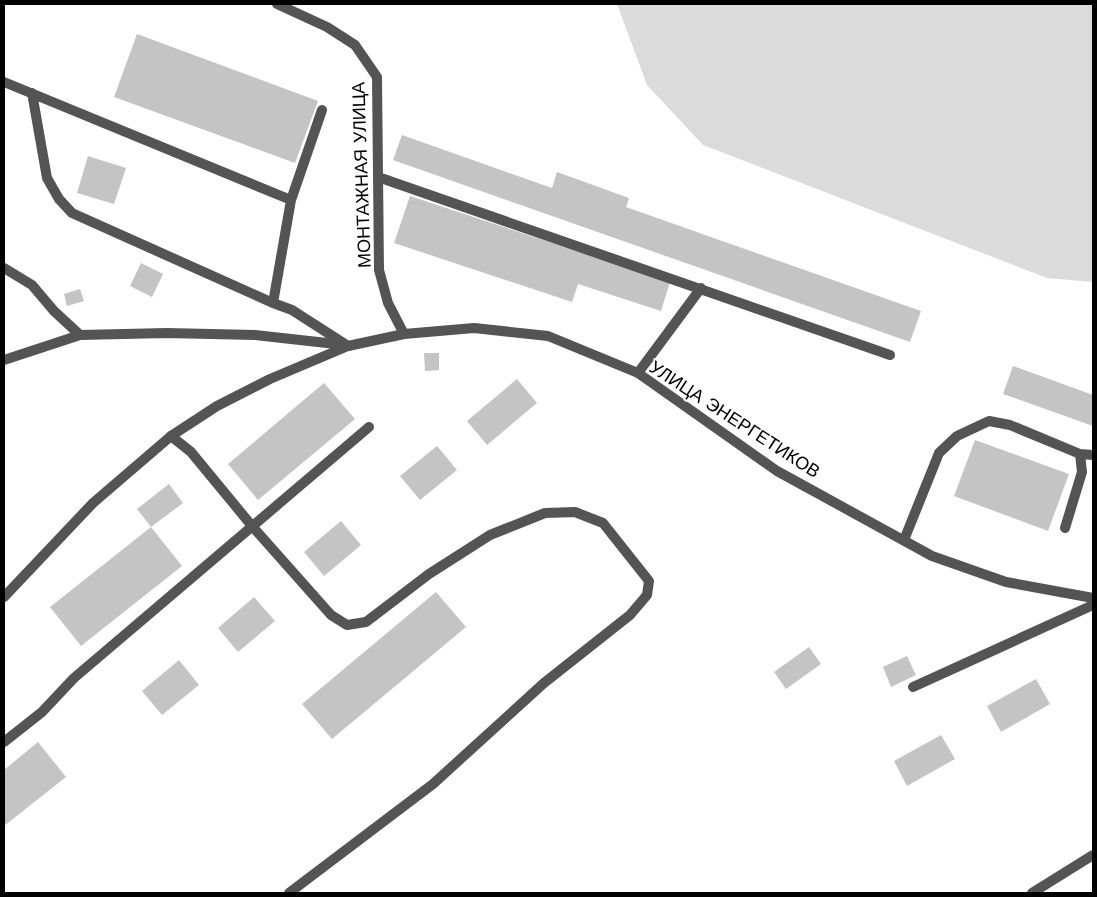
<svg xmlns="http://www.w3.org/2000/svg" width="1097" height="897" font-family="'Work Sans',sans-serif">
	<style>
		.green { fill: #dbdbdb }
		.building { fill: #c4c4c4 }
		.lines { fill: none; stroke-linecap: round; stroke-linejoin: round }
		.service { stroke: #545454; stroke-width: 10 }
		.minor { stroke: #545454; stroke-width: 10 }
		.labels { text-anchor: middle; dominant-baseline: central; stroke-width: 4; stroke-linejoin: round; paint-order: stroke }
		.street-label { font-size: 18px; fill: #000; stroke: #fff }
	</style>
	<rect width="100%" height="100%" fill="#fff"/>
	<!-- green -->
	<path class="green" d="M617,4H1093V282L1047,278L703,145L647,85Z"/>
	<!-- building -->
	<path class="building" d="M137,34L318,101L295,163L114,97Z
		M402,135L552,188L557,172L629,198L626,207L921,311L910,342L393,160Z
		M88,156L126,168L114,204L77,193Z
		M410,196L670,282L661,311L578,284L572,302L394,243Z
		M141,263L163,274L152,297L130,286Z
		M80,289L84,301L67,306L64,294Z
		M424,353H439V370L425,371Z
		M1013,366L1093,395V426L1003,394Z
		M517,379L537,403L487,445L467,421Z
		M324,383L355,419L258,500L228,464Z
		M975,440L1069,474L1048,531L954,496Z
		M437,446L457,470L420,500L400,476Z
		M169,484L183,503L151,527L137,509Z
		M341,521L361,545L324,576L304,552Z
		M151,527L182,566L81,646L50,607Z
		M436,592L466,627L332,739L302,704Z
		M254,597L275,621L238,652L218,628Z
		M809,647L821,664L786,689L774,672Z
		M907,656L916,675L891,687L883,667Z
		M179,660L199,685L162,715L142,691Z
		M1036,679L1050,704L1001,732L987,706Z
		M941,735L955,759L907,786L894,761Z
		M38,742L66,777L4,826V770Z"/>
	<g class="lines">
		<!-- service -->
		<path class="service" d="M4,82L291,200L273,303
			M32,93L47,178L59,199L72,213L273,303L292,310L348,346
			M378,177L890,355
			M291,200L322,110
			M4,268L32,285L54,311L80,335L167,333L255,335L345,345
			M4,360L80,335
			M638,373L701,288
			M171,436L191,452L252,526L331,615L347,625L366,622L429,574L490,535L545,513L575,512L603,523L649,581L647,595L630,615L544,683L433,784L289,893
			M1080,454L1093,455
			M904,540L939,453L957,436L989,421L1010,425L1080,454L1082,472L1065,528
			M913,687L1093,605
			M4,742L42,712L74,678L369,427
			M1032,893L1093,855"/>
		<!-- minor -->
		<path class="minor" d="M277,4L327,27L355,45L377,77L379,270L388,303L404,334
			M4,597L93,503L171,436L217,406L270,379L348,346L404,334L474,328L548,336L638,373L777,471L932,556L1006,582L1093,598"/>
	</g>
	<g class="labels">
		<!-- street labels -->
		<g class="street-label">
			<text transform="translate(361 175) rotate(-92)">МОНТАЖНАЯ УЛИЦА</text>
			<text transform="translate(735 419) rotate(33)">УЛИЦА ЭНЕРГЕТИКОВ</text>
		</g>
	</g>
	<!-- border -->
	<rect width="1097" height="897" fill="none" stroke="#000000" stroke-width="10"/>
</svg>
